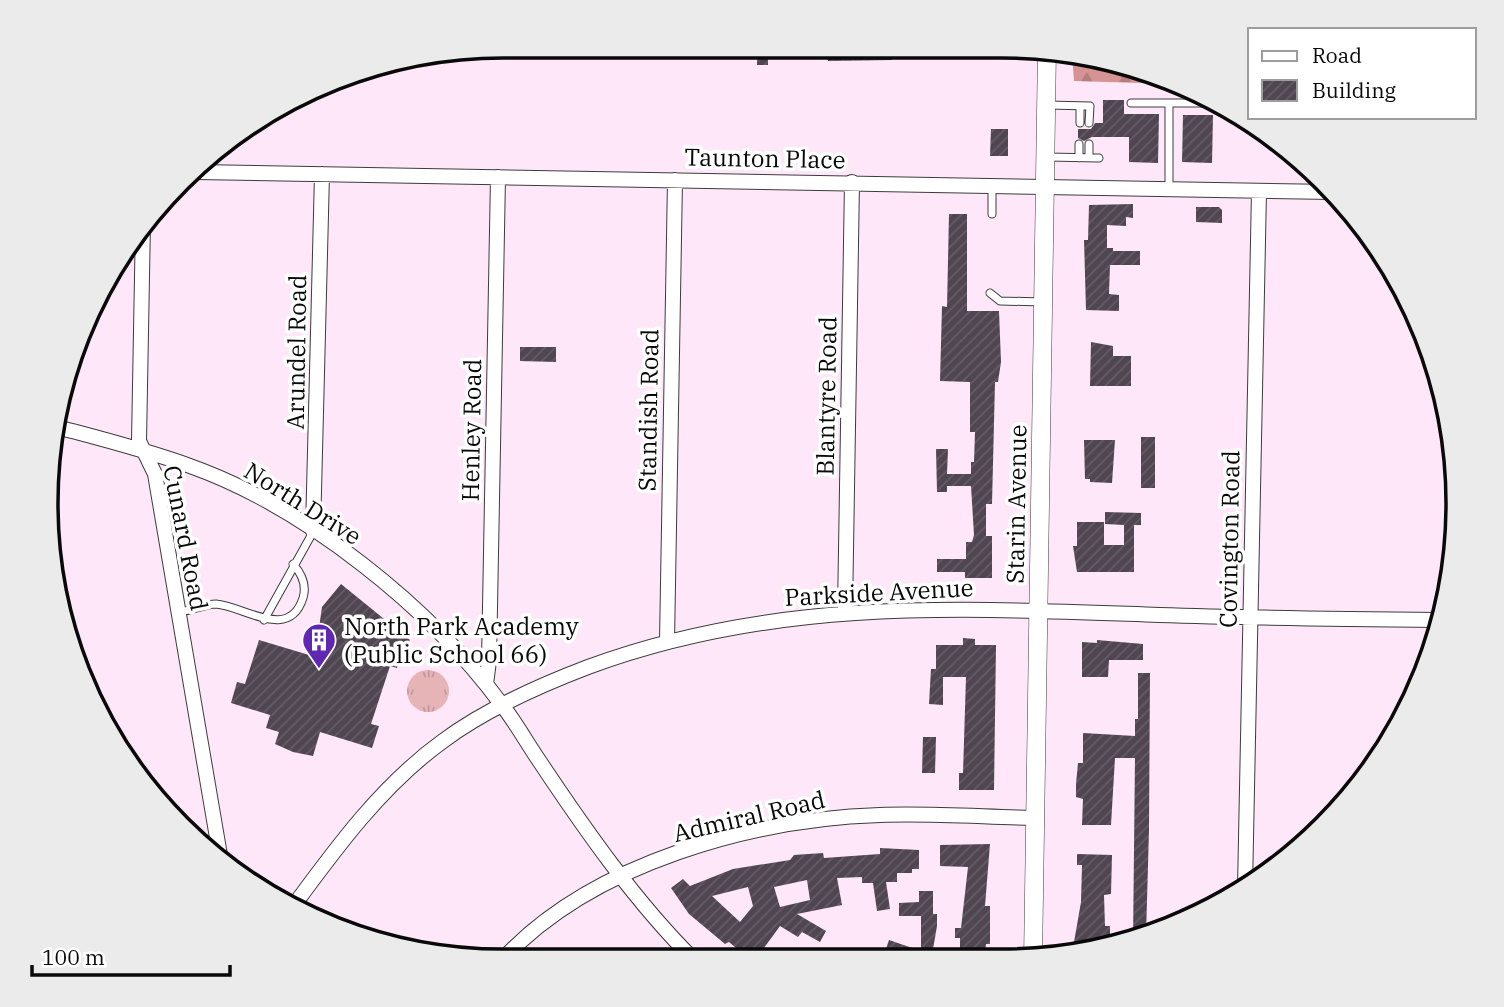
<svg xmlns="http://www.w3.org/2000/svg" width="1504" height="1007" font-family="'IBM Plex Serif',serif">
	<style>
		.grass { fill: url(#grass-tufts) }
		.forest { fill: url(#forest-firs) }
		.building { fill: url(#building-hatch); fill-rule: evenodd }
		.lines { fill: none; stroke-linecap: round; stroke-linejoin: round }
		.service-casing { stroke: #3c3c3c; stroke-width: 9 }
		.minor-casing { stroke: #3c3c3c; stroke-width: 16 }
		.tertiary-casing { stroke: #3c3c3c; stroke-width: 19 }
		.service { stroke: #fff; stroke-width: 7 }
		.minor { stroke: #fff; stroke-width: 14 }
		.tertiary { stroke: #fff; stroke-width: 18 }
		.labels { text-anchor: middle; dominant-baseline: central; stroke-width: 7; stroke-linejoin: round; paint-order: stroke }
		.street-label { font-size: 24px; fill: #090909; stroke: #fff }
		.poi-label { font-size: 24px; fill: #090909; stroke: #fff; text-anchor: start }
		.rim { fill: none; stroke: #090909; stroke-width: 3.5 }
	</style>
	<defs>
		<pattern id="grass-tufts" width="24" height="20" patternUnits="userSpaceOnUse" patternTransform="scale(1.75)"><rect width="24" height="20" fill="#e6b3b7"/><path d="M3 7l-1-3M5 7V3M7 7l1-3M15 17l-1-3M17 17v-4M19 17l1-3" fill="none" stroke="#c4999c"/></pattern>
		<pattern id="forest-firs" width="22" height="20" patternUnits="userSpaceOnUse" patternTransform="scale(1.75)"><rect width="22" height="20" fill="#d69393"/><path d="M5 1l3.5 6h-7zM16 11l3.5 6h-7z" fill="#b67d7d"/></pattern>
		<pattern id="building-hatch" width="6" height="6" patternUnits="userSpaceOnUse" patternTransform="scale(1.75)"><rect width="6" height="6" fill="#504651"/><path d="M-1 1l2-2M0 6l6-6M5 7l2-2" fill="none" stroke="#645c65"/></pattern>
	</defs>
	<rect width="100%" height="100%" fill="#fee7f8"/>
	<!-- grass -->
	<path class="grass" d="M407 691a21 21 0 1 1 42 0a21 21 0 1 1-42 0Z"/>
	<!-- forest -->
	<path class="forest" d="M1072,53L1174,84L1074,81Z"/>
	<!-- building -->
	<path class="building" d="M650,47H681L680,58L650,57Z
		M720,47H784V59H768V65H757V59L719,58Z
		M792,48H892V60L828,61V58L792,57Z
		M1103,100H1124V114H1159L1158,163L1129,162V137H1092L1084,141L1078,138V129H1091L1095,123H1103Z
		M1183,115H1213L1212,163L1182,162Z
		M991,129H1008V156H990Z
		M1133,204V218L1126,217V226L1107,225V248H1113V251H1140V265H1110L1109,294L1119,295V311L1086,310L1084,240H1088L1089,205Z
		M1196,207H1219L1222,210V223L1196,222Z
		M949,214H967V311H999L1001,362L998,382H995L992,504H986V536H992V578H965V572H937V559H966V542H972L974,535L971,486H947V492H937L936,449H948L947,474H971V462H974L975,432H970V382L940,381L942,306L947,307Z
		M1091,342L1113,346V356H1131V386H1090Z
		M520,347H556V362L520,361Z
		M1141,437H1155V488H1141Z
		M1084,440H1115L1112,483L1090,482V479H1085Z
		M1105,512L1141,513V525H1134V572H1077L1073,546H1077V522H1104V545H1124V525L1105,524Z
		M341,584L410,640L404,647L397,668L390,666L371,724L379,726L372,748L320,732L313,756L293,752L275,744L279,732L266,728L270,715L231,703L237,682L245,684L259,640L309,655L315,634L318,635L322,607Z
		M963,638L975,639V645H996L994,790H959V773H963L966,677H943V705L929,704L931,669H936V645H963Z
		M1097,640L1143,644V660H1109L1108,677H1082V642L1097,643Z
		M1138,673H1150L1149,830L1146,936L1133,941L1135,758H1115L1111,825H1082L1083,799L1076,797V784L1078,763H1083V733L1135,736V719H1138Z
		M923,737H936L935,773H922Z
		M990,844L985,906H990V944H986L985,960H960V938H955V928H961L968,867L940,866V845Z
		M880,848L919,850V869H912V873H897V882H886L890,909L877,911L873,883H862V877L837,878L842,905L797,914L826,931L820,942L802,932L798,937L780,926L764,948L778,959H749L729,942L725,944L689,914L671,888L683,879L690,886L733,869L790,860L794,855L823,853L824,858L880,854ZM807,880L810,900L780,907L774,887ZM748,887L753,906L740,922L712,896Z
		M1077,854L1112,855L1111,894L1104,895L1105,926H1110V947L1080,952V942H1074L1081,902L1082,865H1077Z
		M919,891H933V914H937V926L932,955L942,960H904L885,952L889,940L921,951V916H899V903L919,902Z"/>
	<g class="lines">
		<!-- service casing -->
		<g class="service-casing">
			<path id="service" d="M1131,103H1210
				M1047,105L1090,106L1089,123
				M1080,123V106
				M1047,157L1099,158
				M1079,158V144
				M1089,158V144
				M1169,188V103
				M992,214V185
				M990,293L1000,301L1043,302
				M179,612C191,611 205,604 216,604C244,606 289,642 303,598C307,585 302,574 293,564
				M264,620L313,532"/>
		</g>
		<!-- minor casing -->
		<g class="minor-casing">
			<path id="minor" d="M196,172L1333,192
				M143,222L139,441L155,474L221,861
				M57,427C102,439 146,450 190,466C305,507 430,607 502,705C516,723 527,743 540,762C586,831 635,901 693,959
				M313,531L322,174
				M1453,570L1455,458
				M845,611L852,182
				M667,642L675,180
				M486,684L489,661L498,177
				M1245,888L1259,191
				M292,908C336,848 382,785 443,741C486,709 538,686 588,667C778,597 961,608 1159,615C1253,618 1347,619 1441,620
				M504,958C593,863 753,819 880,815C931,813 983,817 1034,818"/>
		</g>
		<!-- tertiary casing -->
		<g class="tertiary-casing">
			<path id="tertiary" d="M1033,960L1047,49"/>
		</g>
		<!-- service -->
		<use href="#service" class="service"/>
		<!-- minor -->
		<use href="#minor" class="minor"/>
		<!-- tertiary -->
		<use href="#tertiary" class="tertiary"/>
	</g>
	<!-- icons -->
	<defs>
		<g id="building-pin" transform="scale(1.75)"><path d="M0 17L-7.5 6A9.5 9.5 0 1 1 7.5 6Z" fill="#6028b2" stroke="#fff"/><path d="M-4-6H4V6H1V3H-1V6H-4ZM-2.5-4.3h1.7v1.8h-1.7ZM.8-4.3h1.7v1.8H.8ZM-2.5-1h1.7V.8h-1.7ZM.8-1h1.7V.8H.8Z" fill="#fff"/></g>
	</defs>
	<g fill-rule="evenodd">
		<use href="#building-pin" x="319" y="640"/>
	</g>
	<g class="labels">
		<!-- street labels -->
		<g class="street-label">
			<text transform="translate(765 158) rotate(1)">Taunton Place</text>
			<text transform="translate(296 352) rotate(-89)">Arundel Road</text>
			<text transform="translate(826 396) rotate(-89)">Blantyre Road</text>
			<text transform="translate(648 410) rotate(-89)">Standish Road</text>
			<text transform="translate(471 430) rotate(-89)">Henley Road</text>
			<text transform="translate(303 503) rotate(32)">North Drive</text>
			<text transform="translate(1016 504) rotate(-89)">Starin Avenue</text>
			<text transform="translate(186 538) rotate(79)">Cunard Road</text>
			<text transform="translate(1229 539) rotate(-89)">Covington Road</text>
			<text transform="translate(879 592) rotate(-3)">Parkside Avenue</text>
			<text transform="translate(749 816) rotate(-13)">Admiral Road</text>
		</g>
		<!-- poi labels -->
		<g class="poi-label">
			<text x="344" y="626">North Park Academy<tspan x="344" dy="28">(Public School 66)</tspan></text>
		</g>
	</g>
	<!-- crop -->
	<path d="M0 0H1504V1007H0ZM503 58H1001A445 445 0 0 1 1446 503V504A445 445 0 0 1 1001 949H503A445 445 0 0 1 58 504V503A445 445 0 0 1 503 58Z" fill="#ebebeb" fill-rule="evenodd"/>
	<path class="rim" d="M503 58H1001A445 445 0 0 1 1446 503V504A445 445 0 0 1 1001 949H503A445 445 0 0 1 58 504V503A445 445 0 0 1 503 58Z"/>
	<!-- legend -->
	<rect x="1248" y="28" width="228" height="91" fill="#ffffff" stroke="#9d9d9d" stroke-width="2"/>
	<rect x="1262" y="51" width="35" height="10" fill="#ffffff" stroke="#9d9d9d" stroke-width="2"/>
	<text x="1312" y="63" font-size="21" fill="#090909">Road</text>
	<rect x="1262" y="80" width="35" height="21" fill="url(#building-hatch)" stroke="#9d9d9d" stroke-width="2"/>
	<text x="1312" y="98" font-size="21" fill="#090909">Building</text>
	<!-- scale -->
	<path d="M32 965v10h198v-10" fill="none" stroke="#090909" stroke-width="3.5"/>
	<text x="42" y="965" font-size="21" fill="#090909" stroke="#ffffff" stroke-width="5" paint-order="stroke">100 m</text>
</svg>
